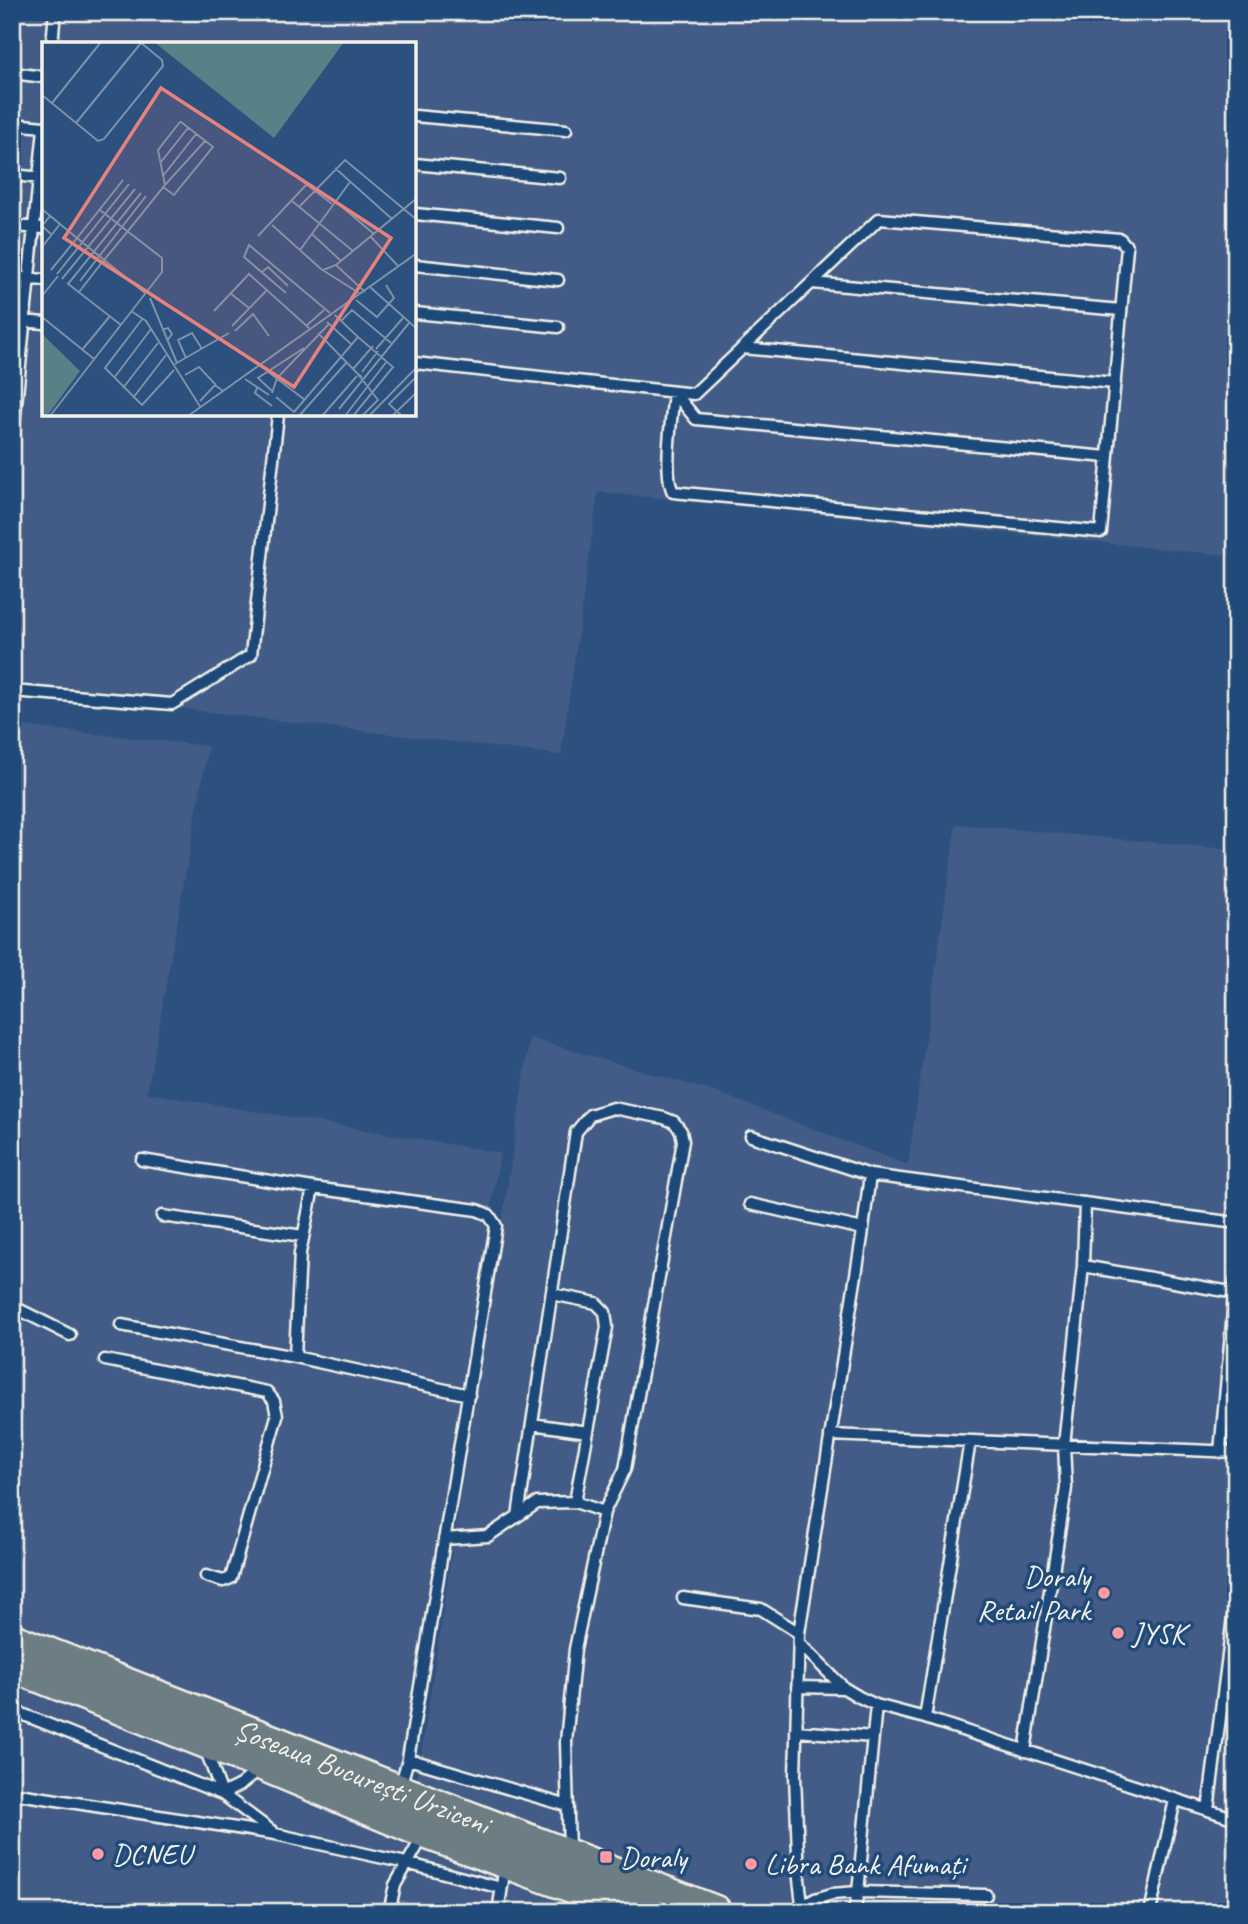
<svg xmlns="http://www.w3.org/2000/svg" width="1248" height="1924" font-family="Caveat,sans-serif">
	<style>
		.built { fill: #425c87; fill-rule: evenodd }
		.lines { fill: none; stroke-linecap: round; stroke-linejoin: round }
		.service-casing { stroke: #f4f1e8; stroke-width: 15 }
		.trunk-casing { stroke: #f4f1e8; stroke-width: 37 }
		.service { stroke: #1f4a7a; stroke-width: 10 }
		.trunk { stroke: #6d7d84; stroke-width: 32 }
		.poi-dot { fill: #ff9aa2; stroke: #1f4a7a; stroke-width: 2.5 }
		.labels { text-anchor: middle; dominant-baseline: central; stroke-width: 7; stroke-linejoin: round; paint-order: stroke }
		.poi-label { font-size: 30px; fill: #f4f1e8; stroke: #1f4a7a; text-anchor: start }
		.street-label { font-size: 30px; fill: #f4f1e8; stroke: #1f4a7a }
		.inset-road { fill: none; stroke: #7d91a9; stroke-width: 2 }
		.view { fill: #e4827e; fill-opacity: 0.15; stroke: #e4827e; stroke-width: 3.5 }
		.inset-edge { fill: none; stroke: #f4f1e8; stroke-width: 3.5 }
	</style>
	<rect width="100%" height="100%" fill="#2d517f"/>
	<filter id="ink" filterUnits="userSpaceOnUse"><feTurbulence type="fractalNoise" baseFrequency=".0143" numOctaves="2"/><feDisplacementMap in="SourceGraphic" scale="14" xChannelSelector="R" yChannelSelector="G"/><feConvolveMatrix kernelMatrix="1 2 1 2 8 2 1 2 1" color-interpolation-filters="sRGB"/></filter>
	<g filter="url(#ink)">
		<!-- built -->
		<path class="built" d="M12,12H1236V556L598,492L561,755L169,707L12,693ZM44,44H415V415H44Z
			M12,725L208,746L147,1093L500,1153L398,1779L12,1627Z
			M956,824L1236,850V1912H12V1680L408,1841L530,1038L718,1093L908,1165Z"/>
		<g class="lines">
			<!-- service casing -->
			<g class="service-casing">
				<path id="service" d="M52,44L55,12
					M12,73L44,77
					M415,116L566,130
					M12,124L44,127
					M415,164L560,178
					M12,175L43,178
					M415,214L558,228
					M12,226L44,228
					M415,265L558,280
					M12,277L44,280
					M812,283L1121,310
					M415,313L558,327
					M12,320L44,323
					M743,348L1115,383
					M415,363L694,394L879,219L1120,239L1127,247L1101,532L673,492C663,473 672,415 674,392
					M674,392L696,419L1107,457
					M12,444L44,129
					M12,691L172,704L251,655L278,415
					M751,1136L870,1175L1236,1223
					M142,1160L313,1188L477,1210L489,1215L496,1226L408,1759L400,1787
					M750,1204L863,1229
					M162,1216L303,1236
					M1083,1266L1236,1293
					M552,1294L596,1303L605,1312L607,1327L575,1502
					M12,1306L70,1335
					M121,1325L295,1357L469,1395
					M295,1357L300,1253L313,1188
					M105,1360L267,1392L274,1401L277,1416L231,1578L223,1581L206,1576
					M532,1424L588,1432
					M830,1435L1236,1452
					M1220,1452L1236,1280
					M518,1516L576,1132L590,1115L613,1108L664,1118L674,1122L681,1131L683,1141L625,1469L604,1512L575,1649L566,1742L569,1852
					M444,1539L488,1536L537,1503L575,1502L604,1512
					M683,1598L761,1609L799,1633
					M799,1643L844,1688L859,1697L876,1705L925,1718L1236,1819
					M797,1687L844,1688
					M12,1710L222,1794L273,1832
					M925,1718L970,1441
					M796,1731L873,1737
					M205,1748L222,1794L240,1785L261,1768
					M1025,1751L1066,1488L1064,1445L1083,1266L1085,1203
					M408,1759L568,1806
					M12,1793L275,1834L406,1863L501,1888
					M1208,1810L1236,1594
					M389,1912L395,1885L423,1836
					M498,1912L505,1866
					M575,1912L579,1892
					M793,1912L815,1899L832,1894L858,1892L986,1895
					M803,1912L799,1879L795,1775L799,1633L862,1237L870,1175
					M854,1912L858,1892L876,1705
					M1150,1912L1175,1800"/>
			</g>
			<!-- trunk casing -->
			<g class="trunk-casing">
				<g id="trunk">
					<path id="s1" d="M12,1640L399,1791L715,1912"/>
					<path d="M12,1665L265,1765L425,1832L642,1912"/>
				</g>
			</g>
			<!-- service -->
			<use href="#service" class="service"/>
			<!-- trunk -->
			<use href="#trunk" class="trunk"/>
		</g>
	</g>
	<!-- markers -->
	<g class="poi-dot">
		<circle cx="1104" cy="1593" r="7"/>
		<circle cx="1118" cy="1633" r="7"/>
		<circle cx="98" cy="1854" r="7"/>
		<rect x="599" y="1850" width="14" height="14" rx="3.5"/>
		<circle cx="751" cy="1864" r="7"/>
	</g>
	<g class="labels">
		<!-- poi labels -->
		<g class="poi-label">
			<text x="1090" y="1576" text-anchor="end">Doraly<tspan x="1090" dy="34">Retail Park</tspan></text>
			<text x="1132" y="1633">JYSK</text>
			<text x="112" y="1854">DCNEU</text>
			<text x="620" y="1857">Doraly</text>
			<text x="765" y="1864">Libra Bank Afumați</text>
		</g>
		<!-- street labels -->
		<g class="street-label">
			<text stroke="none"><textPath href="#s1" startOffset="376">Șoseaua București Urziceni</textPath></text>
		</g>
	</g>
	<!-- overview -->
	<g transform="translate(42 42)">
		<rect width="374" height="374" fill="#2d517f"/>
		<path d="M112,0H302L232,96ZM0,292L38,329L5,374H0Z" fill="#588187"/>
		<path class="inset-road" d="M0,53L56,99L62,97L121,24L120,18L98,0M10,61L59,0M34,81L99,1M119,120L146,86M293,126L350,177M121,134L154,92M255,135L290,162M250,159L311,209M293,159L332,192M258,164L303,118L375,178M1,168L35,196L81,138M8,174L0,184L10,193M230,183L279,227L317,251M270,192L299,219M216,194L265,142M329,195L356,224M0,205L18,182M258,208L308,140M294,223L323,250M9,228L35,196L103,251M281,228L294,223L375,156M220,230L226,225L246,244M15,232L87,142M20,237L93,147M38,239L104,154M25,241L79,283M26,242L99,151M328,245L375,287M37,250L62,218L86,189L123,143L116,108L138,80H139L171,105L132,153L121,145L163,99M188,251L207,266M244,251L202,215L207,203L288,271M0,254L16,234M108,256L135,321M314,258L335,275L352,256L344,243M89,269L104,279L159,366M172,269L207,232L267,286M0,275L52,317M101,276L63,326L100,363L132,328M299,279L310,268L349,301M285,280L310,303M190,284L225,248M264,284L282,268M120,288L126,286L130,292L125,299M193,289L211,272L227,294M276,291L315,331M334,307L361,276M40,308L68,274M144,316L136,298L150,291L160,307M133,322L187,291M311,327L331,304M225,329L263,358M320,330L336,309M143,333L157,325L174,343M320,335L315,331L336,358L320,374M72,336L109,287M203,337L227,353M81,346L116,301M215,346L213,351L230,364M230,349L216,336L262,306M230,351L235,336L287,282M234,355L252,370M91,356L124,313M158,359L173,343L181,349M297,367L367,281M252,370L316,295L293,273M8,374L120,230V216L58,168M146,374L375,211M257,374L304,321M280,374L315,334M303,374L345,319M311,374L351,325L316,295M327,374L375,325M350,374L375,350M360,374L347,362L375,334"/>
		<path class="view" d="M119,46L349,196L252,345L22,196Z"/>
		<rect width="374" height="374" class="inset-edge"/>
	</g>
	<!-- margin -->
	<rect width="1248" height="1924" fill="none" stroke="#1f4a7a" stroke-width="42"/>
	<rect x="21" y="21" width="1206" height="1882" fill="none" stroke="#f4f1e8" stroke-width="2.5" filter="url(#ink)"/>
</svg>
